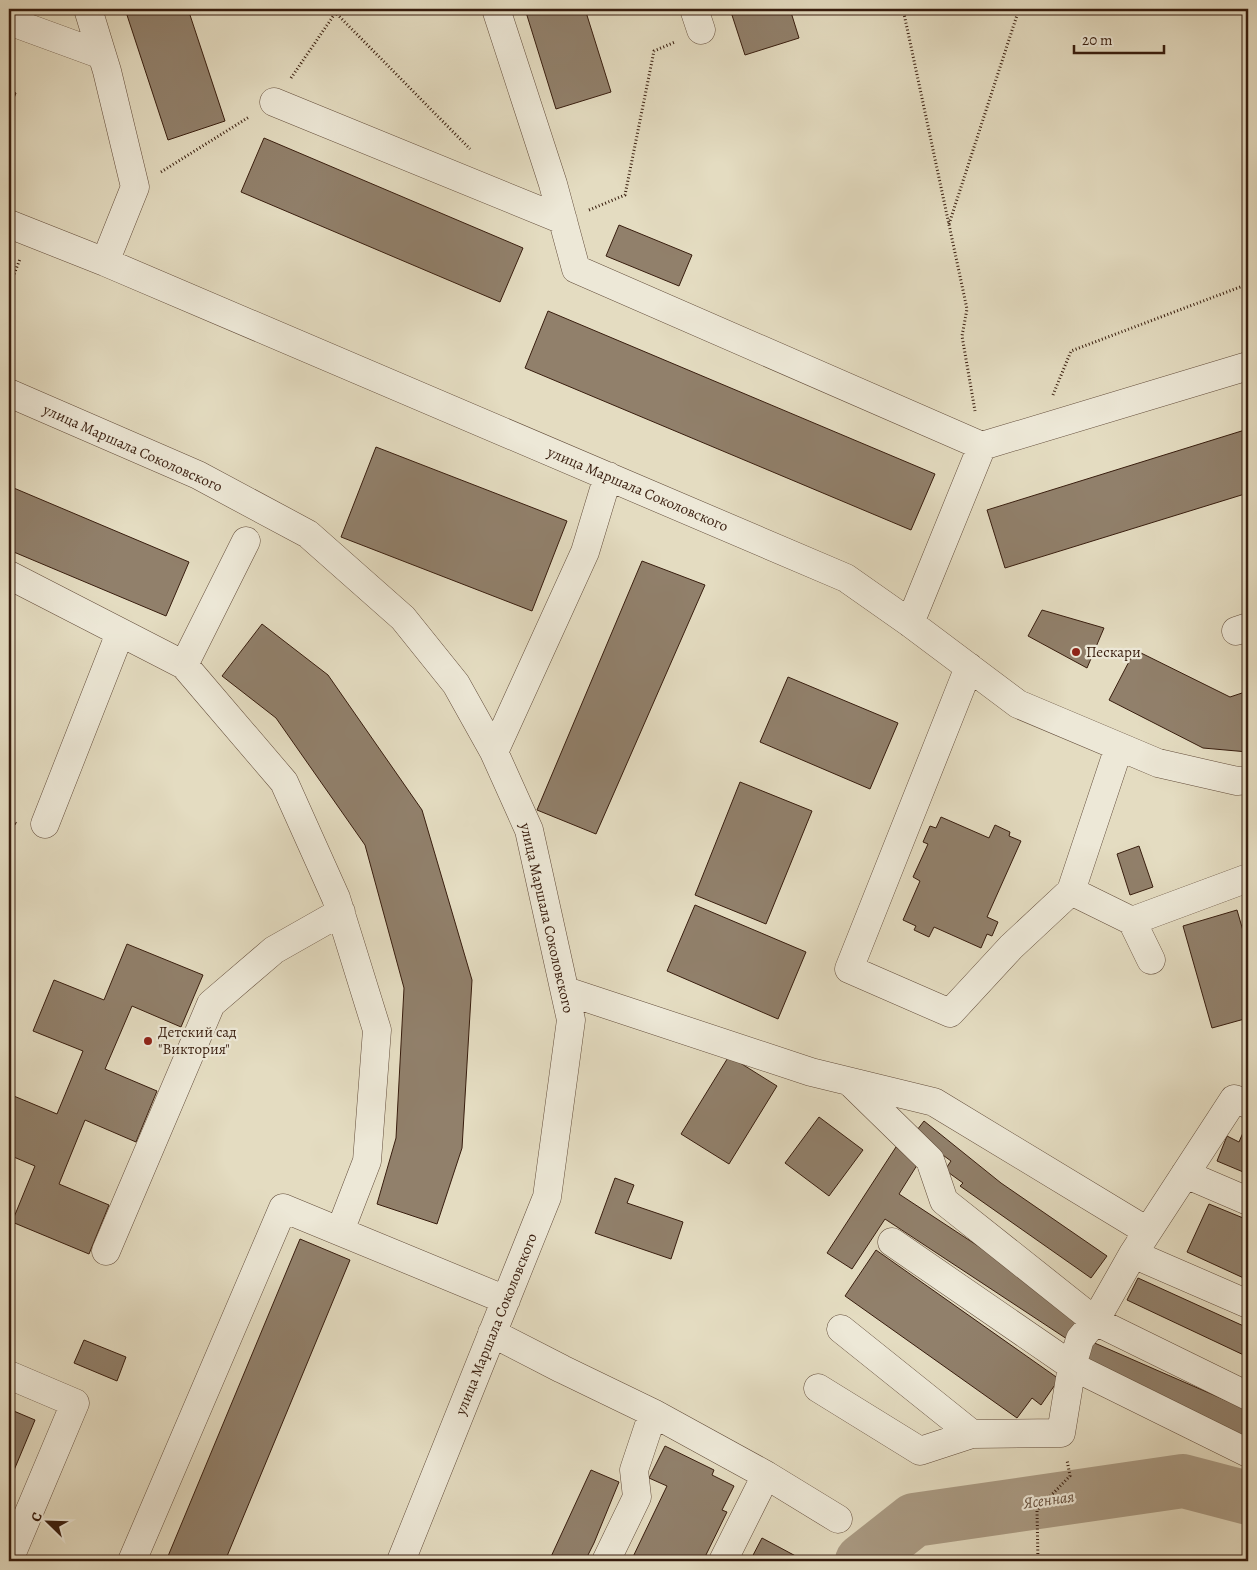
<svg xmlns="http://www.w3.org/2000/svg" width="1257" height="1570" font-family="Alegreya,serif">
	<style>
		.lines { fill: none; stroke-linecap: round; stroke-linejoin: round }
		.river { stroke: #aa9b84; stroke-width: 54 }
		.building { fill: #91806b; stroke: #381d0e }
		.minor-casing { stroke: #634d3b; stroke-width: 29 }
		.path { stroke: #381d0e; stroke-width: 3; stroke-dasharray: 1 2.5; stroke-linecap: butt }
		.minor { stroke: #ede8d7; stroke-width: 28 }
		.poi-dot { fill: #8f2418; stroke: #ede8d7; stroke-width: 2 }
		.labels { text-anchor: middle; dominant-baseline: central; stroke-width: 4.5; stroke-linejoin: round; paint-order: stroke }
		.street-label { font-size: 15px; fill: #381d0e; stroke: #ede8d7 }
		.poi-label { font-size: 15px; fill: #381d0e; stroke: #ede8d7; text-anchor: start }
		.water-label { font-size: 16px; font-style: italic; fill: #604937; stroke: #ede8d7 }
	</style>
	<rect width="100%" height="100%" fill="#e4dcc1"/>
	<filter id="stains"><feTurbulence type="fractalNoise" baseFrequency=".004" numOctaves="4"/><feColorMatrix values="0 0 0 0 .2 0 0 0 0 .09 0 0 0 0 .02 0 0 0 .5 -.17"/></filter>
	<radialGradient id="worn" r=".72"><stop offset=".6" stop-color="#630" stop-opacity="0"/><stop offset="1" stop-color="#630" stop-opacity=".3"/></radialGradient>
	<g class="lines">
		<!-- river -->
		<path class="river" d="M862,1561L914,1520L1183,1481L1248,1498"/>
	</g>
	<!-- building -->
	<path class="building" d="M125,9H188L225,121L168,140Z
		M525,9H585L611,92L556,109Z
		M730,9H790L799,38L745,55Z
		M9,90L16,93L9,111Z
		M264,138L523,248L500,302L241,192Z
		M619,225L692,255L679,286L606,256Z
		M548,311L935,474L911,530L525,368Z
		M1248,429V493L1005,568L987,510Z
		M376,447L567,521L532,611L341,537Z
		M9,486L189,562L166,616L9,550Z
		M642,561L705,585L596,834L537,810Z
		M1042,610L1104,628L1087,668L1028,636Z
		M262,624L328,675L422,810L472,980L462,1148L437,1224L377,1204L396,1138L404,988L365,845L276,718L222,676Z
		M1135,650L1230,697L1248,691V752L1203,748L1109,700Z
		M788,677L898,723L870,789L760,742Z
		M740,782L812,811L766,924L695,895Z
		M941,817L989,838L995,825L1010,832L1009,836L1021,841L987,917L998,922L992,936L987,934L981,948L934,927L929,937L914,930L916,926L903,920L920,881L913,877L928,844L923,842L930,826L936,828Z
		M1139,846L1153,887L1130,895L1117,854Z
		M695,905L806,952L778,1019L667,971Z
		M1237,910L1248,948V1018L1212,1028L1183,926Z
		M127,944L203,975L181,1027L132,1006L105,1069L157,1091L136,1142L85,1120L59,1184L109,1205L89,1254L12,1222L35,1166L9,1155V1094L57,1114L83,1051L33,1031L54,980L104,1000Z
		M729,1056L777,1086L729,1164L681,1134Z
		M819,1117L863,1150L829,1196L785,1163Z
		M924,1121L1001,1183L1107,1256L1091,1278L960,1186L963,1183L945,1170L951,1161L914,1134Z
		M1245,1128L1248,1130V1174L1217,1161L1227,1136L1239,1142Z
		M896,1147L919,1162L899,1194L1083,1315L1067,1339L885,1219L852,1269L827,1253Z
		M615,1178L634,1185L627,1203L683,1222L671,1259L595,1233Z
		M1209,1204L1248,1220V1280L1187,1252Z
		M300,1239L350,1260L225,1561H166Z
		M876,1250L1059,1379L1041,1405L1032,1398L1017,1418L845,1296Z
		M1138,1278L1248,1328V1357L1127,1300Z
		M84,1340L126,1357L117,1381L74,1363Z
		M1090,1341L1248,1410V1444L1078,1363Z
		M9,1409L35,1420L12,1475L9,1473Z
		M665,1446L714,1470L712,1475L734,1486L722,1510L727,1512L703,1561H631L667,1486L649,1478Z
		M591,1470L619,1482L594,1543L585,1561H549Z
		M762,1538L805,1561H750Z"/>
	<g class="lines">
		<!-- minor casing -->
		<g class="minor-casing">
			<path id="minor" d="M88,9L107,71L135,187L105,262
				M496,9L553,184L576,269L982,446L1248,366
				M694,9L701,30
				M9,21L102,55
				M274,102L563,220
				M9,224L105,262L846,578L910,623L1018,704L1158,763L1237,781L1248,780
				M9,393L198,475L308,534L403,618L456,684L494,752L529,830L571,1020L547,1197L401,1561
				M9,575L184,665L246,541
				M910,623L982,446
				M1236,631L1248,627
				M184,665L284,782L336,898L377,1030L367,1161L340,1231
				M969,667L849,969L950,1013L1011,947L1071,891
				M1119,747L1071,891L1132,921L1151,960
				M494,752L585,552L608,476
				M45,824L120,633
				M1132,921L1248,878
				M566,991L811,1072L934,1102L1147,1231
				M850,1082L930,1160L944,1201L1095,1321L1248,1396
				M1185,1174L1248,1201
				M892,1242L1072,1366L1248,1453
				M106,1251L211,1004L274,950L341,912
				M1133,1254L1248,1304
				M841,1329L972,1434L1061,1433L1072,1366L1080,1339L1095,1321L1133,1254L1234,1099L1248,1104
				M492,1333L562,1369L653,1413L766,1475L838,1519
				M9,1375L75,1403L9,1560
				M818,1388L920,1451L972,1434
				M132,1561L283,1208L506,1300
				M606,1561L637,1497L634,1470L653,1413
				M723,1561L766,1475"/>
		</g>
		<!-- path -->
		<path class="path" d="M332,9L470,149
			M903,9L967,309L962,336L975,411
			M291,78L336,12
			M161,172L249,117
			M589,210L625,195L654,51L675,42
			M949,224L1019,9
			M9,287L20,259
			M1053,395L1071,351L1248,284
			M9,820L17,824
			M1038,1561L1037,1510L1070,1476L1067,1460"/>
		<!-- minor -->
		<use href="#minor" class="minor"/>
	</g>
	<!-- markers -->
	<g class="poi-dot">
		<circle cx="1076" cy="652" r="5"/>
		<circle cx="148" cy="1041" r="5"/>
	</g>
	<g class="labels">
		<!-- street labels -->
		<g class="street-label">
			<text transform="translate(133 448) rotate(24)">улица Маршала Соколовского</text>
			<text transform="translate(638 489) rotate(23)">улица Маршала Соколовского</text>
			<text transform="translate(547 918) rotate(77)">улица Маршала Соколовского</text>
			<text transform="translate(496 1324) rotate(-68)">улица Маршала Соколовского</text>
		</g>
		<!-- poi labels -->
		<g class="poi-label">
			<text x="1086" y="652">Пескари</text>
			<text x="158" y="1032">Детский сад<tspan x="158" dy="17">"Виктория"</tspan></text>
		</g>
		<!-- water labels -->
		<g class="water-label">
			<text transform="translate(1049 1500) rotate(-8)">Ясенная</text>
		</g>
	</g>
	<!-- margin -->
	<rect width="1257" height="1570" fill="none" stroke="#e4dcc1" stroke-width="30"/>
	<rect x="10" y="10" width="1237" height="1550" fill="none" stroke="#381d0e" stroke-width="2.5"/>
	<rect x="15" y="15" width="1227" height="1540" fill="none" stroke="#381d0e"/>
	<!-- north arrow -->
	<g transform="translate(48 1522) rotate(293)" stroke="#ede8d7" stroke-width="4" paint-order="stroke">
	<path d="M0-4L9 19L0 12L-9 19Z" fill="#381d0e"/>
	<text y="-8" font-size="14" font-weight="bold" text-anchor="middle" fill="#381d0e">С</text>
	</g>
	<!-- scale -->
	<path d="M1074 45v8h90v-8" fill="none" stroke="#381d0e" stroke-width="2.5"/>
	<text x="1082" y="45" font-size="15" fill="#381d0e" stroke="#ede8d7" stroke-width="4" paint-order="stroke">20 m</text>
	<rect width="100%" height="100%" filter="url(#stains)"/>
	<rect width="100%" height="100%" fill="url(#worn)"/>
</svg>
